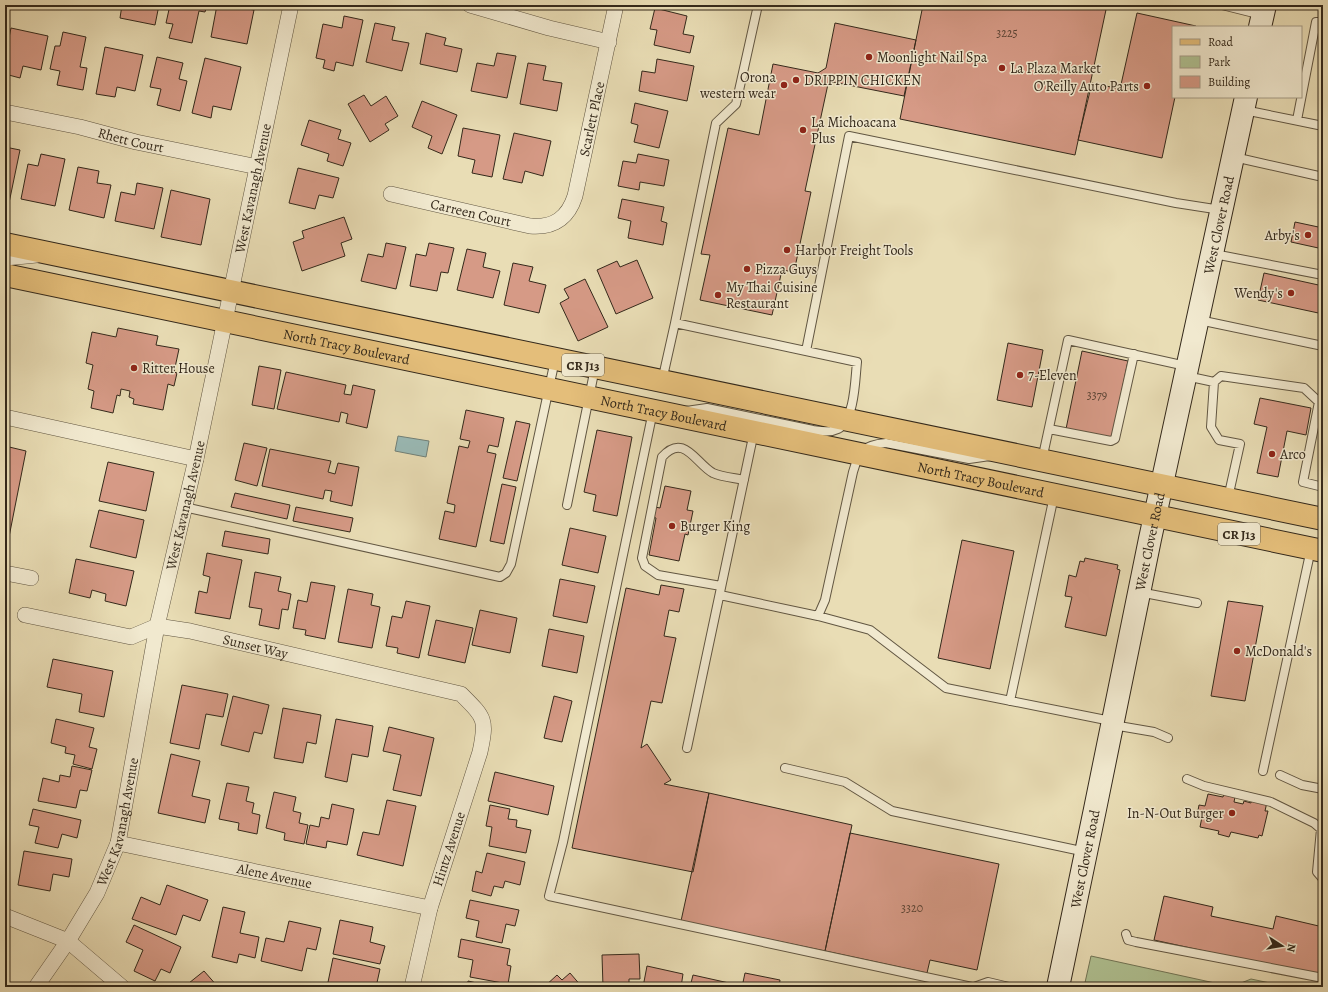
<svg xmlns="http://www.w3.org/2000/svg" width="1328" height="992" font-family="Alegreya,serif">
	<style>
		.green { fill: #b0c293; stroke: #727657 }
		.water { fill: #9abab6; stroke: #718078 }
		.building { fill: #d69a86; stroke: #34291b }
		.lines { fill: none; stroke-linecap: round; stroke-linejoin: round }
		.lane-casing { stroke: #615642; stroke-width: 10 }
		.street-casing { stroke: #615642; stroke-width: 16 }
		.secondary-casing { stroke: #34291b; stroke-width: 24 }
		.primary-casing { stroke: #34291b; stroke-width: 24 }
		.lane { stroke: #f1e9cf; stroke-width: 8 }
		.street { stroke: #f1e9cf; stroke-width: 15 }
		.secondary { stroke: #f1e9cf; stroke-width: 22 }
		.primary { stroke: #e4be7a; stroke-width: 22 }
		.poi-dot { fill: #8f2418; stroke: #f1e9cf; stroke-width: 1.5 }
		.labels { text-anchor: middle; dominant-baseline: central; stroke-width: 3; stroke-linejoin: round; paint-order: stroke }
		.number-label { font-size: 12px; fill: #5c4536 }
		.shield { fill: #f1e9cf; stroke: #6d6351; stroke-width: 1 }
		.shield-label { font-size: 13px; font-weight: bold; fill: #34291b }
		.poi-label { font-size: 14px; fill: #34291b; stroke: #f1e9cf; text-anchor: start }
		.street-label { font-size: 14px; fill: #34291b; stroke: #f1e9cf }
	</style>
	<rect width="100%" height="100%" fill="#e9ddb5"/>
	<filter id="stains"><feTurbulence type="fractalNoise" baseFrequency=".005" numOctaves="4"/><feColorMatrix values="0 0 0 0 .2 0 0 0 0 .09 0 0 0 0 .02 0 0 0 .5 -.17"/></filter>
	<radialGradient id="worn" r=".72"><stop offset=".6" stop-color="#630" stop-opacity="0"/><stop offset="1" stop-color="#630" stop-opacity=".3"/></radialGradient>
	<!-- green -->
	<path class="green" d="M1091,956L1224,985H1236L1251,979L1289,987H1084Z"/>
	<!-- water -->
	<path class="water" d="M398,436L429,441L426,457L395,451Z"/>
	<!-- building -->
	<path class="building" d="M122,5H159L155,25L120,18Z
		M170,5H207L205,12L199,11L192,43L169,38L173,24L166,23Z
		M217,5H236V7L254,10L247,44L211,37Z
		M923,5H1107L1075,155L900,119Z
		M655,8L687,16L683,34L694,36L690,53L654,45L657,30L650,29Z
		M1137,13L1196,26V27H1173V97H1175L1162,158L1078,140L1092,83L1120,89Z
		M344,16L363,20L353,66L336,62L334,71L323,68L325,60L316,58L323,24L342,28Z
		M375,23L395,27L392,40L409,43L402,71L366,62Z
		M835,23L916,40L904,96L833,82L828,84L805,191L811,192L794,272L782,270L772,315L700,300L710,255L701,254L728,128L759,135L773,64L818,73L826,68Z
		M11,28L48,36L41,70L23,66L20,78L5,74V57Z
		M63,32L86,37L80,67L87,68L83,90L57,85L60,71L50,69L55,46H60Z
		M426,33L446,38L444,45L462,49L457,72L420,64Z
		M105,47L143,55L135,91L117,87L115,97L96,94Z
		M497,53L516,56L507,98L471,91L477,63L494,66Z
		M157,57L183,63L179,79L187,81L180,111L157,105L161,89L150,87Z
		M205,58L241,67L231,110L213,106L211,118L192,113Z
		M657,59L694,66L687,101L639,91L642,71L655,73Z
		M528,63L546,66L543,80L562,83L557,111L520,104Z
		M364,95L371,106L386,96L398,116L385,124L389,130L370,142L348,104Z
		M422,101L457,115L442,154L428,148L432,136L412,127Z
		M635,103L668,111L659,148L634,142L638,125L631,123Z
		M309,120L341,130L338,139L351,143L343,166L327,161L329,154L301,145Z
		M463,128L500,135L492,177L472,173L475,160L458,156Z
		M514,133L551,141L543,176L525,171L522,183L503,179Z
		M5,147L20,150L9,203L5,202Z
		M41,154L65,159L55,206L21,199L28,164L38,166Z
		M638,154L669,160L664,186L640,182L639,190L618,186L623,161L636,163Z
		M78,167L99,171L97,183L111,185L104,218L69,210Z
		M298,168L339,178L333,198L319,195L315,209L289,203Z
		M137,183L163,188L154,229L115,221L121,192L135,195Z
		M171,190L210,199L201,245L161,237Z
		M622,199L664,207L661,221L667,223L663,245L628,238L631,221L618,218Z
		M344,217L352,239L341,243L345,256L302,271L293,242L304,238L302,231Z
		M1295,222L1323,228V249L1291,242Z
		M386,243L406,247L396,289L361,281L368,254L383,257Z
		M429,243L454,248L448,273L441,272L437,291L410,286L416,254L426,256Z
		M467,249L486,253L483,267L500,271L493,298L457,290Z
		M637,260L653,298L616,314L597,270L617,261L620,267Z
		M513,263L533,267L529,281L546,285L539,313L504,305Z
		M1264,273L1323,286V314L1258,300Z
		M585,279L608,327L578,341L560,303L569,298L564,289Z
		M118,328L158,336L156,345L179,349L174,372L177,373L174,386L168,384L163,410L133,404L134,399L129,397L130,391L121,389L120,396L117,395L113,413L91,408L94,391L88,389L93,365L86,363L92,332L116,337Z
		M1008,343L1043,350L1032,407L997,400Z
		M1082,351L1128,361L1112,438L1066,429Z
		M259,366L281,370L274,409L252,405Z
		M286,372L346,385L344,394L351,395L353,385L375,390L367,428L346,423L348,414L341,412L339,422L277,409Z
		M1260,398L1311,408L1306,435L1287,431L1278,477L1257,473L1267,427L1254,424Z
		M466,410L504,418L498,447L489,445L487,452L496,454L476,547L439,539L445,511L454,513L455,505L447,503L459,446L468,448L470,441L460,439Z
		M516,421L530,424L517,481L503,478Z
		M597,430L632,437L617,516L593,511L596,495L584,492Z
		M244,443L267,448L257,486L235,480Z
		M5,446L26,451L8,542H5Z
		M270,449L331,461L328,472L335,474L338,463L359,467L352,506L330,501L332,491L325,490L323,499L262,486Z
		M108,462L154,472L146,511L99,501Z
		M502,484L516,487L504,544L490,541Z
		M665,486L691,491L687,510L693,511L688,535L685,534L679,561L649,555L656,518L653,517L655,507L660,508Z
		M235,493L290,505L287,519L231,507Z
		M296,507L353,518L350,532L293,521Z
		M99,510L144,520L136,558L90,547Z
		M570,528L606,536L598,573L562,565Z
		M225,531L270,539L268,554L222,546Z
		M962,540L1014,551L990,669L938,658Z
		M207,553L242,560L230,619L195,613L199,591L207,593L210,577L203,575Z
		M1085,558L1118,565L1117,569L1120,570L1106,636L1065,627L1072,597L1065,596L1069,575L1076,577L1080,561L1084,562Z
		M76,559L134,571L126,606L105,601L106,594L92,590L90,598L69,593Z
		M255,572L281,577L278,591L291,594L288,610L282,609L279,629L259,625L262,609L249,607Z
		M560,579L595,586L587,623L553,616Z
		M311,582L335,586L325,639L305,635L306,630L293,628L298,600L307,602Z
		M661,585L684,589L679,612L669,610L664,636L676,638L662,703L651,701L641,748L647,744L671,780L664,784L709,793L693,872L572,848L626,588L659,595Z
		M348,589L373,594L371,605L380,607L372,648L338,642Z
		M406,601L430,606L419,658L397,653L398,648L386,646L392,616L402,618Z
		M1228,601L1263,606L1245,701L1211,696Z
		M480,610L517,618L510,653L472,645Z
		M436,620L473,628L465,663L428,655Z
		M549,629L584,636L577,673L542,666Z
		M53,659L113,671L104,717L79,712L82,694L47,687Z
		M182,685L228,694L223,717L206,714L199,749L170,743Z
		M233,696L269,705L262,734L254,732L249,752L221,745Z
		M554,696L572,701L562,742L544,738Z
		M283,708L321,715L316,744L307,742L303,763L274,758Z
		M56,719L94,728L89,747L97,749L92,769L73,764L75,755L65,753L66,747L51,743Z
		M336,719L373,726L368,757L352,754L347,782L325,777Z
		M389,727L434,738L421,796L393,790L401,755L383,751Z
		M171,754L200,761L192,796L210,800L205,823L158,813Z
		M72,766L92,770L87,791L80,790L76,808L38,801L43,778L59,782L60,775L70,777Z
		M495,772L554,786L548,815L488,801Z
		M227,783L249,787L246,801L254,803L252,813L260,815L257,834L238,830L239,823L219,819Z
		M274,792L296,797L293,811L301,813L299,823L308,825L304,844L284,840L285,833L266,828Z
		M709,793L852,825L825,951L681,921Z
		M1208,794L1223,797L1224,794L1235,797L1234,802L1243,804L1244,801L1251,803L1252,799L1267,802L1265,811H1268L1262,836L1259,835L1258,838L1231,832L1229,837L1218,834L1219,831L1200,827L1202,817L1197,816L1199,805L1205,806Z
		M387,800L416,806L403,866L357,855L363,832L379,835Z
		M332,804L354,809L347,845L327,841L326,848L306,844L310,825L319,827L321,817L329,819Z
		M490,805L510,809L508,819L517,820L516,827L531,830L526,853L489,846L492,827L486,826Z
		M33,809L81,820L77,838L62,834L58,848L35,843L39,827L29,825Z
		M850,833L999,864L977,970L930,960L927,973L825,951Z
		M24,851L72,859L69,877L53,874L50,891L18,885Z
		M487,853L525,862L520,885L505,881L503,888L494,886L491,896L472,891L476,871L482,873Z
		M167,885L208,900L200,921L183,915L176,935L132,919L141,897L160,905Z
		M1164,896L1213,907L1211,916L1273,929L1276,916L1323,927V977L1154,940Z
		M470,900L519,910L515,926L506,924L502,943L476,937L479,921L466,918Z
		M223,907L245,912L240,933L259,937L255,958L239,954L237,963L212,957Z
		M340,920L373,927L370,942L385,946L380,964L333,954Z
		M289,921L321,928L316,950L307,948L302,971L261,961L266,938L284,942Z
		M134,925L181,947L170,973L161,969L155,981L134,971L143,950L126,942Z
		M461,939L510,949L507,965L511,966L508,984L470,977L473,960L458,957Z
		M639,954L640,979H629V987H603L602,955Z
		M333,958L380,969L376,987L361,984V987H327Z
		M647,966L683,974L681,987H643Z
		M204,971L218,987H184Z
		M570,973L582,987H544L557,975L562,980Z
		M745,973L780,980L779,987H742Z
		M693,975L729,983L728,987H690Z
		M468,981L494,987H467Z"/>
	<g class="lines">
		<!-- lane casing -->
		<g class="lane-casing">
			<path id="lane" d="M1222,5L1262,15
				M1244,110L1323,126
				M1297,120L1316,22H1323
				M1234,157L1323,177
				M1214,254L1323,275
				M1199,320L1323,346
				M806,351L849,136L1176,203L1221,210
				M1186,376L1214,382L1221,376L1304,388L1319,402L1303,482L1323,487
				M662,381L675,323
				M1214,382L1211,427L1219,440L1240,444L1228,498
				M653,411L563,842L549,896L972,987
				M686,411L707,408L813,430C821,431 830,433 838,429C855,419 855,380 857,362L675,323L716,123L736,104L758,5
				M1049,429L1111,441L1115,439L1134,354
				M1042,460L1068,340L1186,366
				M567,505L595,368
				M184,507L500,577L506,573L511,564L555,360
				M721,586L658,575L645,566L642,558L662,457C684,432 696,464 713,473C722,477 735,478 744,480
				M1139,592L1197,603
				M720,595L818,616L870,630L946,688L1111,721
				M818,616L825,600L853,472C859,451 863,445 886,443L969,459L990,456
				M1010,701L1054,496
				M1113,725L1154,732L1168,738
				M687,748L754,432
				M785,768L845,782L892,811L1086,852
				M1263,771L1311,549
				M1280,775L1302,785L1323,789
				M1187,779L1204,786L1271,802L1314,823L1321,829L1317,872L1323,879
				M1126,934L1128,940L1136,942L1323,978
				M974,987L988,982L1009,987"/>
		</g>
		<!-- street casing -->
		<g class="street-casing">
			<g id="street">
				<path d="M470,5L549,28L609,42"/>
				<path id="s1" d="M5,112L80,127L136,142L258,167"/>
				<path id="s2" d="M391,194L530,226C554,228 568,218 575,196L616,5"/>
				<path d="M5,258L37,255"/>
				<path d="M5,417L196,459"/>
				<path d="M5,573L31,578"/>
				<path id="s3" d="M25,615L131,637L157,626L190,631L461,694C485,718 487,719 480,752L430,908L412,987"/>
				<path id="s4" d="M118,843L430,908"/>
				<path d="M5,916L68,941L122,987"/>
				<path id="s5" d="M36,987L68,941L97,893L118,843L157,626L196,459L291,5"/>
			</g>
		</g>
		<!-- secondary casing -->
		<g class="secondary-casing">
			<g id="secondary">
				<path d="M1260,27L1265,5"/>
				<path id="s6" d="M1058,987C1090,838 1119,688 1150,539C1181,392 1215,245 1246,97"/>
			</g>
		</g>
		<!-- primary casing -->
		<g class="primary-casing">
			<g id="primary">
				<path d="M5,244L1323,519"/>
				<path id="s7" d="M5,275L1323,551"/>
			</g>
		</g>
		<!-- lane -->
		<use href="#lane" class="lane"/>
		<!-- street -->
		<use href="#street" class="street"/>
		<!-- secondary -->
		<use href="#secondary" class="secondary"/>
		<!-- primary -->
		<use href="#primary" class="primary"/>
	</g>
	<!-- markers -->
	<g class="poi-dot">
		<circle cx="869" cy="57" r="4"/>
		<circle cx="1002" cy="68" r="4"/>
		<circle cx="796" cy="80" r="4"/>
		<circle cx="784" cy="85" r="4"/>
		<circle cx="1147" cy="86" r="4"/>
		<circle cx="803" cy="130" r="4"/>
		<circle cx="1308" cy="235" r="4"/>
		<circle cx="787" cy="250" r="4"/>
		<circle cx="747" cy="269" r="4"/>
		<circle cx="1291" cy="293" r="4"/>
		<circle cx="718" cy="295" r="4"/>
		<circle cx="134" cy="368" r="4"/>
		<circle cx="1020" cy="375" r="4"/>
		<circle cx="1272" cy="454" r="4"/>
		<circle cx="672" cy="526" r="4"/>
		<circle cx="1237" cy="651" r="4"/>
		<circle cx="1232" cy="813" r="4"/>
	</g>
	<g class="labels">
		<!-- number labels -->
		<g class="number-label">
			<text x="1007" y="33">3225</text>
			<text x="1097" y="395">3379</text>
			<text x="912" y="908">3320</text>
		</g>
		<!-- shield labels -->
		<g class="shield">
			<rect x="562" y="354" width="42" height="22" rx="3"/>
			<rect x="1218" y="523" width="42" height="22" rx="3"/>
		</g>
		<g class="shield-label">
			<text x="583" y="365">CR J13</text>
			<text x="1239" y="534">CR J13</text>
		</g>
		<!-- poi labels -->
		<g class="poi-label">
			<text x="877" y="57">Moonlight Nail Spa</text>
			<text x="1010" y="68">La Plaza Market</text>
			<text x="776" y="77" text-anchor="end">Orona<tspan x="776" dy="16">western wear</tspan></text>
			<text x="804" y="80">DRIPPIN CHICKEN</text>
			<text x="1139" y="86" text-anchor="end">O'Reilly Auto Parts</text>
			<text x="811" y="122">La Michoacana<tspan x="811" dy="16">Plus</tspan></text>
			<text x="1300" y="235" text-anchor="end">Arby's</text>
			<text x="795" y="250">Harbor Freight Tools</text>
			<text x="755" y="269">Pizza Guys</text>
			<text x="726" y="287">My Thai Cuisine<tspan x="726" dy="16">Restaurant</tspan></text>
			<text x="1283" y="293" text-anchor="end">Wendy's</text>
			<text x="142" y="368">Ritter House</text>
			<text x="1028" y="375">7-Eleven</text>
			<text x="1280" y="454">Arco</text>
			<text x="680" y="526">Burger King</text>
			<text x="1245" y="651">McDonald's</text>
			<text x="1224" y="813" text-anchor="end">In-N-Out Burger</text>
		</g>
		<!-- street labels -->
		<g class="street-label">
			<text stroke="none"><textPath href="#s2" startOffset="281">Scarlett Place</textPath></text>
			<text stroke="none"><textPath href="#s1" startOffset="129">Rhett Court</textPath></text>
			<text stroke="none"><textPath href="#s5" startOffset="835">West Kavanagh Avenue</textPath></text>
			<text stroke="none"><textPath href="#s2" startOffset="82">Carreen Court</textPath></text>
			<text stroke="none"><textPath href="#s6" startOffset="779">West Clover Road</textPath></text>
			<text stroke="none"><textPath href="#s7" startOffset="349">North Tracy Boulevard</textPath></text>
			<text stroke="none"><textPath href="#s7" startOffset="673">North Tracy Boulevard</textPath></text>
			<text stroke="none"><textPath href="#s7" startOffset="997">North Tracy Boulevard</textPath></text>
			<text stroke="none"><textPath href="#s5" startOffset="511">West Kavanagh Avenue</textPath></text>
			<text stroke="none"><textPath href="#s6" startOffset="455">West Clover Road</textPath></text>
			<text stroke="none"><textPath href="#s3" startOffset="237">Sunset Way</textPath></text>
			<text stroke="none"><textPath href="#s5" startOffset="187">West Kavanagh Avenue</textPath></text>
			<text transform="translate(449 849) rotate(-72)">Hintz Avenue</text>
			<text stroke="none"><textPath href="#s6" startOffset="131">West Clover Road</textPath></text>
			<text stroke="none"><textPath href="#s4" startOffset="160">Alene Avenue</textPath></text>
		</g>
	</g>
	<!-- margin -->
	<rect width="1328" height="992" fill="none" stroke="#e9ddb5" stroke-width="20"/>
	<rect x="6" y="6" width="1316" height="980" fill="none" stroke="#34291b" stroke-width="2"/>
	<rect x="10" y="10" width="1308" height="972" fill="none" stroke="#34291b"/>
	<!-- legend -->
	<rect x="1172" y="26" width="130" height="72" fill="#f1e9cf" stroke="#a59c87"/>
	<rect x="1180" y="39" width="20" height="6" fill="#e4be7a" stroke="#a59c87"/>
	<text x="1208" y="46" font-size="12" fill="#34291b">Road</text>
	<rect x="1180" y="56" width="20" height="12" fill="#b0c293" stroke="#a59c87"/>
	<text x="1208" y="66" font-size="12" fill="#34291b">Park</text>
	<rect x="1180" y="76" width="20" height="12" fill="#d69a86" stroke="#a59c87"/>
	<text x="1208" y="86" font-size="12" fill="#34291b">Building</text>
	<!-- north arrow -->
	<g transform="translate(1282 946) rotate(102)" stroke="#f1e9cf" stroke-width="3" paint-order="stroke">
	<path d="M0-3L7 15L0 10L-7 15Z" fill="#34291b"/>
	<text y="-6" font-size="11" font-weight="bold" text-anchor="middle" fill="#34291b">N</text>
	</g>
	<rect width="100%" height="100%" filter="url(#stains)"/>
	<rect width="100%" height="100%" fill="url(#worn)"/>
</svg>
